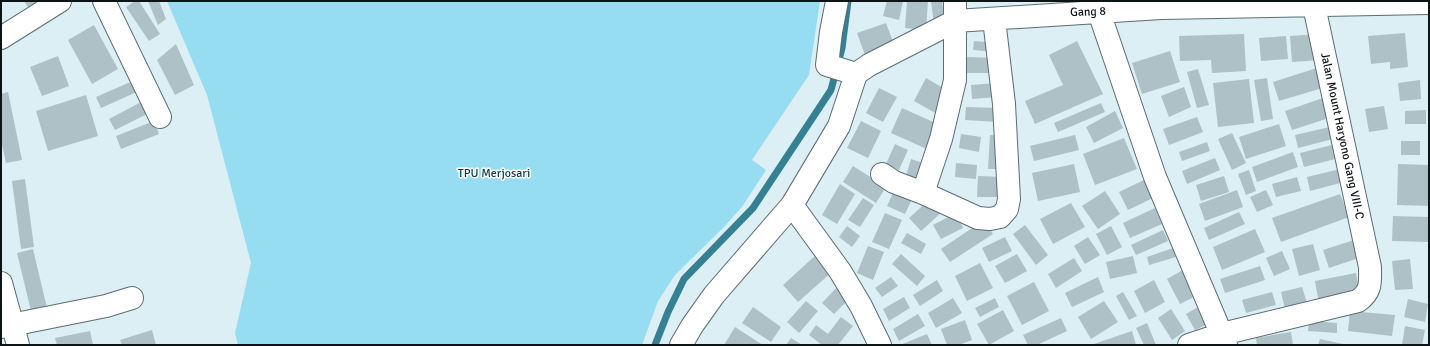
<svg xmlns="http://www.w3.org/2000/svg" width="1430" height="346" font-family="Signika,sans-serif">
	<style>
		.green { fill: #96ddf2 }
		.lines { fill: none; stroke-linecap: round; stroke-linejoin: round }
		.stream { stroke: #368093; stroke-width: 7 }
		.building { fill: #adc1c7 }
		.minor-casing { stroke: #5b6d72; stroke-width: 24 }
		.secondary-casing { stroke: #5b6d72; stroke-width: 24 }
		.minor { stroke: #fff; stroke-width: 22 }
		.secondary { stroke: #fff; stroke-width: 22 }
		.labels { text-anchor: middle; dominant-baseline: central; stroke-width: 3; stroke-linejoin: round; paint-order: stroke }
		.street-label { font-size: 12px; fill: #0d1416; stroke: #fff }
		.park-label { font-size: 12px; fill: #0a3945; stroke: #fff }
	</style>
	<rect width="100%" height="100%" fill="#dbeff5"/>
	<!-- green -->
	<path class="green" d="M167,1H820L809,75L752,160L766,170L742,207L724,227L675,275L658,301L642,345H238L235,333L251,263L207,95Z"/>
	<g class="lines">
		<!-- stream -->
		<path class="stream" d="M655,345L668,312L684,279L753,208L831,90L842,48L848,1"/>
	</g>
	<!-- building -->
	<path class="building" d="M24,1H43L30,10Z
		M135,1H139L160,34L149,41L126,7Z
		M148,1H159L166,19L158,25Z
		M887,1H903L899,20L883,16Z
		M907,1H928L926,30L905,28Z
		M931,1H942L945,24L934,25Z
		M886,23L895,47L866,58L857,33Z
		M94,25L118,69L92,84L68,40Z
		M1405,33L1408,67L1390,69V62L1371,64L1368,36Z
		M1244,34L1246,71L1212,73L1211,60L1180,61L1179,36Z
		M1318,34L1320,60L1292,62L1290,36Z
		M1286,36L1288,59L1261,61L1259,38Z
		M974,41L996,43L995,52L973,50Z
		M1077,41L1103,94L1035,124L1025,101L1063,85L1049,55Z
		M176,44L194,85L175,95L157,60Z
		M1170,51L1180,82L1142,94L1132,63Z
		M58,56L69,86L42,96L30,67Z
		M966,57L997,58V73H966Z
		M1323,66L1329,86L1279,101L1273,82Z
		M1198,69L1209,105L1197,108L1187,72Z
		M926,78L950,92L937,114L914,101Z
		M1267,78L1273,119L1261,121L1254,80Z
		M1249,79L1254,123L1218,127L1213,83Z
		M135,80L139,91L101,108L96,97Z
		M1420,80L1421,99L1400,101L1398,83Z
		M996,83L997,97L972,99L971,85Z
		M1184,87L1191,107L1169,117L1161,96Z
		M879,88L897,97L883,122L866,113Z
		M8,92L22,160L6,163L1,140V94Z
		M86,95L98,136L48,151L36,111Z
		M1323,98L1329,118L1292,130L1285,111Z
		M145,100L151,112L115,130L109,119Z
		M1101,103L1105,112L1058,132L1054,123Z
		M1384,106L1388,129L1369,132L1365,109Z
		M966,107L998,108L997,122L965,120Z
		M902,108L940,125L929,150L891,133Z
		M1426,110V124H1405V111Z
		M1115,111L1123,128L1094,143L1086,127Z
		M1197,117L1203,132L1169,145L1163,129Z
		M154,121L159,134L121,149L116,136Z
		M861,121L881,131L868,158L847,148Z
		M1279,124L1286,146L1246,159L1239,137Z
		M1330,127L1333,139L1298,148L1295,135Z
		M1232,133L1246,163L1232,170L1218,139Z
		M961,134L981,137L979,152L959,148Z
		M990,135L1002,136L1001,169H988Z
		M1075,135L1079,150L1034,161L1030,146Z
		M1124,138L1137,169L1095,185L1083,154Z
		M1401,141H1420V155H1401Z
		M1207,142L1210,151L1182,161L1179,152Z
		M895,144L908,150L899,170L886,164Z
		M1336,144L1339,158L1304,167L1300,153Z
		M1293,152L1298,167L1257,182L1252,167Z
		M1215,158L1220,170L1187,184L1182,171Z
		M911,159L926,164L921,180L906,176Z
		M956,163L977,165L976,179L955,177Z
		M1074,164L1080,192L1038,201L1032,173Z
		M1398,164L1429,165V206L1397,205Z
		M853,166L886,187L876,203L843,182Z
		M1340,169L1344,182L1310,191L1307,177Z
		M1249,170L1256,191L1246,195L1238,174Z
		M978,176L1003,177V197H977Z
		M1224,176L1229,192L1201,201L1196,185Z
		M1297,177L1301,191L1276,197L1272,184Z
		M25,179L34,247L21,249L12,181Z
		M1146,179L1155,197L1128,210L1119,192Z
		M840,184L855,194L837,224L822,215Z
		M895,189L913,197L905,214L887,206Z
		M1237,190L1243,207L1205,221L1199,204Z
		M1266,190L1273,205L1257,212L1250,197Z
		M1105,191L1120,214L1098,229L1082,206Z
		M1340,194L1349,217L1281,242L1272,218Z
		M863,198L874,205L860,227L848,220Z
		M930,199L942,212L921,231L909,218Z
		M1071,203L1085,227L1053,244L1040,219Z
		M1155,208L1162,224L1130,238L1123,223Z
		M1239,212L1245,224L1209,240L1204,228Z
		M885,213L902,220L889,249L872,242Z
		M956,213L963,228L941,239L933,225Z
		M1393,216L1429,217V242L1392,241Z
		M984,220L993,234L950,262L941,249Z
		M1025,225L1048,255L1036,265L1013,234Z
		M847,226L860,236L852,247L839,237Z
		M1111,226L1122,247L1107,255L1096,234Z
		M1255,229L1265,252L1222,270L1213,247Z
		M1163,230L1168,241L1136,255L1131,245Z
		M907,233L926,244L921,254L901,243Z
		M1005,237L1012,251L989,262L982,248Z
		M1088,237L1100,255L1085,264L1074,246Z
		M1357,239L1362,257L1329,268L1323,250Z
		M1313,244L1320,270L1299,276L1292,249Z
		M868,246L884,252L873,280L857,273Z
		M1173,248L1176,257L1149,265L1147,257Z
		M33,249L47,308L31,311L17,253Z
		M1282,251L1290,269L1274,276L1266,258Z
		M817,254L832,272L798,302L783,285Z
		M901,254L925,276L917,286L892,264Z
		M1017,254L1027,271L1005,283L995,266Z
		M1133,256L1137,273L1110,279L1106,262Z
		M1074,258L1082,271L1056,288L1048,274Z
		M1410,259L1413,289L1395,290L1392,261Z
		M980,263L993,288L967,301L955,276Z
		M1260,266L1265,280L1225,293L1220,279Z
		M1183,270L1196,296L1180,304L1167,279Z
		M1356,273L1360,295L1319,303L1315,281Z
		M891,277L898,286L882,297L875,288Z
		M1098,277L1104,292L1072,307L1065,293Z
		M937,280L943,291L920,306L913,295Z
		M1154,280L1165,302L1145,313L1134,291Z
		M1034,282L1049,311L1022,325L1007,296Z
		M838,286L850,298L834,314L822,303Z
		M1302,287L1307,303L1285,309L1281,292Z
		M1123,292L1137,316L1129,320L1116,296Z
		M1272,292L1276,305L1246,313L1242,300Z
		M904,297L910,308L889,321L883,309Z
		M953,298L962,313L936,328L928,313Z
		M995,298L999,307L980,317L975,308Z
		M1408,299L1428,304L1425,322L1404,317Z
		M806,301L818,311L799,333L787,322Z
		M1104,301L1118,322L1091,339L1078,317Z
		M1200,306L1210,323L1195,330L1186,314Z
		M753,307L781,327L771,342L742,323Z
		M1171,309L1185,331L1172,340L1158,318Z
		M1003,310L1014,331L989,345L977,324Z
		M1350,311L1395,315L1392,336L1348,331Z
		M918,314L925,326L899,341L893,329Z
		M841,317L853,326L838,345H822L809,335L816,325L828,334Z
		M1061,318L1067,331L1037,345H1028L1023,335Z
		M965,320L972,340L959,345H947L941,329Z
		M1309,321L1337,323V333L1308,331Z
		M1147,323L1156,345H1144L1136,328Z
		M1405,326L1425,330L1422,345H1402Z
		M735,327L763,345H724Z
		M152,330L156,345H122L120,340Z
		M90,331L93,345H57L55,338Z
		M1132,331L1136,345H1091Z
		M1291,332L1293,345H1257L1256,338Z
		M927,334L932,345H900Z
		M791,338L802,345H786Z
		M1320,339L1343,344V345H1318Z"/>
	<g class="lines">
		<!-- minor casing -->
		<g class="minor-casing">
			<path id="minor" d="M104,1L160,117
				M837,1L831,32L827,65L856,74
				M1099,12L1155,177L1226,345
				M1,38L60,1
				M856,74L869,65L955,21L1161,8L1429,3
				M882,174L894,182L923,193L978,218L990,219L1000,217L1007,209L1009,199L1004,104L994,19
				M923,193L941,139L955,80V1
				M792,205L840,271L861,306L880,345
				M1,327L106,306L132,298
				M681,345L692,326L714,295L792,205L839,126L856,74
				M1189,345L1222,334L1358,301C1372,291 1370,282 1370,267L1314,6"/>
		</g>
		<!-- secondary casing -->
		<g class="secondary-casing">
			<path id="secondary" d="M1,283L18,345"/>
		</g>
		<!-- minor -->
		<use href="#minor" class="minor"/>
		<!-- secondary -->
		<use href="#secondary" class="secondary"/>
	</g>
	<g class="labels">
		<!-- street labels -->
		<g class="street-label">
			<text transform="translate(1088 12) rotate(-2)">Gang 8</text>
			<text transform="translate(1342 136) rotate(78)">Jalan Mount Haryono Gang VIII-C</text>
		</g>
		<!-- park labels -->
		<g class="park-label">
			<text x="494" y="173">TPU Merjosari</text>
		</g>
	</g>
	<!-- border -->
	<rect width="1430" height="346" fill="none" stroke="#0d1416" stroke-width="4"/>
</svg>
